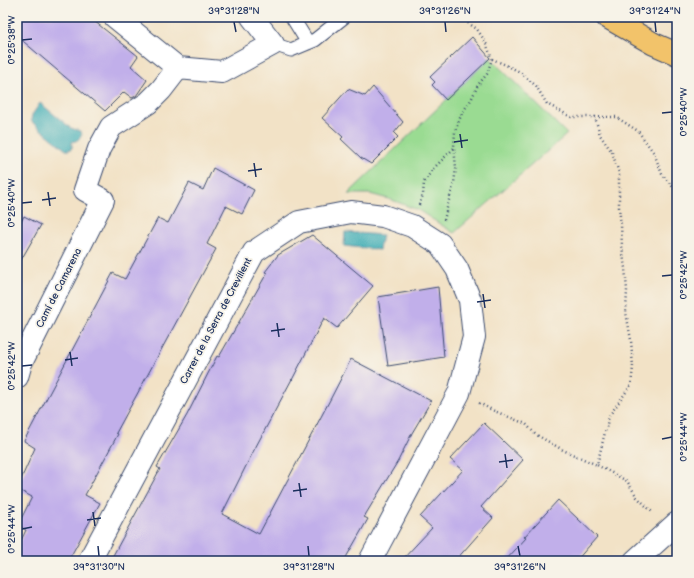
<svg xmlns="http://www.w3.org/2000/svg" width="694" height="578" font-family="'Balsamiq Sans',sans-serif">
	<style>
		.green { fill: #9adb92; stroke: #5a8578 }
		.water { fill: #3aabb4; stroke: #2a6d89 }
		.building { fill: #c1afea }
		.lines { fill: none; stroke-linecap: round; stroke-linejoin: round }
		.lane-casing { stroke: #3b4a6e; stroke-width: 15 }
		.street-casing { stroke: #3b4a6e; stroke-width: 24 }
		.primary-casing { stroke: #3b4a6e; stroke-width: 24 }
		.path { stroke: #3b4a6e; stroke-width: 2.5; stroke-dasharray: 1 3; stroke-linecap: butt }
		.lane { stroke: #fff; stroke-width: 13 }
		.street { stroke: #fff; stroke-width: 22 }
		.primary { stroke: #f2c36a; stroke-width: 22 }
		.ticks { fill: none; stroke: #1b2f5e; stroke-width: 1.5 }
		.labels { text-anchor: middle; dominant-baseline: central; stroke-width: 3.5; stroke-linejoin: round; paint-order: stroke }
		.street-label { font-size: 10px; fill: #1b2f5e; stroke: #f7f3e8 }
		.neatline { fill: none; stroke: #1b2f5e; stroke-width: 1.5 }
		.ticks-label { font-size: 10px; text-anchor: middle; fill: #1b2f5e }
	</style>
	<rect width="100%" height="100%" fill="#f7f3e8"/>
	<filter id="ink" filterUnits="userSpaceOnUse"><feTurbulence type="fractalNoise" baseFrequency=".025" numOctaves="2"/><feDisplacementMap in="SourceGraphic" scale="8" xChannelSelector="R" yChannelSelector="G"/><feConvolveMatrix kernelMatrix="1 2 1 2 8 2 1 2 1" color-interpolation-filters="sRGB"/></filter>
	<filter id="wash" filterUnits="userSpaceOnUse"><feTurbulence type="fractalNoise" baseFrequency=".012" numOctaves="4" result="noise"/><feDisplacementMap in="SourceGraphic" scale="16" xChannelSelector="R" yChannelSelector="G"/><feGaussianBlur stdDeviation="0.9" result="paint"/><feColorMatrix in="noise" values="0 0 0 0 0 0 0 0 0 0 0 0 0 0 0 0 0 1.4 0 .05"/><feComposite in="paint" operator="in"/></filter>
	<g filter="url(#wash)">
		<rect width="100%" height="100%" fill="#f2e2c6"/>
		<!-- green -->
		<path class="green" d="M490,58L567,134L454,233L418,210L392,200L370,194H348Z"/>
		<!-- water -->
		<path class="water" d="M40,103L71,128L80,131L82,134C80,139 77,141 72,142V148L69,150H66L33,123L31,120L32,115Z
			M345,232L382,235L379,250L344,246Z"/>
		<g id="blocks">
			<!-- building -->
			<path class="building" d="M17,17H89L138,56L131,66L147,80L136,96L132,98L124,92L105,111L17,36Z
				M472,37L490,58L446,100L432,85L435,82L430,77Z
				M373,87L403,122L394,133L398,137L371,164L361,158L341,139L343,137L322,118L348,89L365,96Z
				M213,168L254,190L242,214L226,206L207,244L216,249L116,433L118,434L85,495L100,503L68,561H17V549L26,530L18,525L32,497L17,489V488L35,448L24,441L113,273L125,279L158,218L168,223L189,183L203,190Z
				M24,216L41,225L17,267V230Z
				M312,235L373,286L337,328L324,318L292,380V379L253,452L222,514L259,534L331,398L351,359L431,401L412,433L398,461L364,517L368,519L344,561H110L160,469L157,467L187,415L217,356L219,357L267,273L265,272L278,255Z
				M438,287L444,357L388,366L378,297Z
				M484,423L523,460L481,507L493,518L455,561H401L432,528L420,517L463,470L450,459Z
				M558,500L597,537L576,561H505L526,538L524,537Z"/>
		</g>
	</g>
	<g filter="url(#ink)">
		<use href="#blocks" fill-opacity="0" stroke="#3b4a6e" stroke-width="1"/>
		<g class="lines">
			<!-- lane casing -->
			<g class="lane-casing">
				<path id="lane" d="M292,17L308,43
					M273,44L291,50L315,40L344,17"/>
			</g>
			<!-- street casing -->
			<g class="street-casing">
				<path id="street" d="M115,17L178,68
					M178,68L222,72L273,44L252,17
					M17,377L21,363L103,200L85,190L99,149L111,127L148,103L161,90L178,68
					M89,561L254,252L299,222L351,212L383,216L412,226L440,244L457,269L470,300L474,337L459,393L370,561
					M635,561L677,523"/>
			</g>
			<!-- primary casing -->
			<g class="primary-casing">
				<path id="primary" d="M607,17L654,44L677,54"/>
			</g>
			<!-- path -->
			<path class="path" d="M492,59L506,65L520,72L536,86L547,104L571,117H595L600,135L612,152L619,173V207L621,225L622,246L625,268L627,290L626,312L631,340L633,367L631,385L609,416L597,465L627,481L637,497L653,513
				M595,117H616L638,131L654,153L662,174L677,192
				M419,205L423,195L424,182L433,169L454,148
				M444,220L449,200L454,183L456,168L454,147L455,131L462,113L471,100L478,85L487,74L492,59L486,43L477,29L465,21L462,17
				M479,403L492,410L526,424L535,434L563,450L597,465"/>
			<!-- lane -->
			<use href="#lane" class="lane"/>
			<!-- street -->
			<use href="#street" class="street"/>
			<!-- primary -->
			<use href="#primary" class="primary"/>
		</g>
	</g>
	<!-- ticks -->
	<path class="ticks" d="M234,22L236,32M445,22L446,32M655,22L656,32M22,40L32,39M662,113L672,112M460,134L462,148M454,142L468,140M254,163L256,177M248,171L262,169M48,192L50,206M42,200L56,198M22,203L32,202M662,276L672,275M483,294L485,308M477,302L491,300M277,323L279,337M271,331L285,329M70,352L72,366M65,360L78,358M22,366L32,365M662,439L672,437M505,454L507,468M499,462L513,460M299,483L301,497M293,491L307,489M93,512L95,526M87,520L101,518M22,529L32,527M98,546L99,556M308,546L309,556M518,546L520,556"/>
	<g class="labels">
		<!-- street labels -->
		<g class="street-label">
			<text transform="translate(59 288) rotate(-63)">Camí de Camarena</text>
			<text transform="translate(216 321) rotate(-62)">Carrer de la Serra de Crevillent</text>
		</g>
	</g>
	<!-- margin -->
	<rect width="694" height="578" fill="none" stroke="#f7f3e8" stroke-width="44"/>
	<rect x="22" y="22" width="650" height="534" class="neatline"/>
	<g class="ticks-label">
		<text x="234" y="14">39°31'28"N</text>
		<text x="445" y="14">39°31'26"N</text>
		<text x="655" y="14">39°31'24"N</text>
		<text transform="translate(11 40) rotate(-90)" y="4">0°25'38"W</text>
		<text transform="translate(683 112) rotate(-90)" y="4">0°25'40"W</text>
		<text transform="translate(11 203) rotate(-90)" y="4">0°25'40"W</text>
		<text transform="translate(683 275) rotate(-90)" y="4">0°25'42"W</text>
		<text transform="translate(11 366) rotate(-90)" y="4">0°25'42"W</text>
		<text transform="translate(683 437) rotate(-90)" y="4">0°25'44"W</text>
		<text transform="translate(11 529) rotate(-90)" y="4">0°25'44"W</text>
		<text x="99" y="570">39°31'30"N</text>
		<text x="309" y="570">39°31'28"N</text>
		<text x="520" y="570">39°31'26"N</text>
	</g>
</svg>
